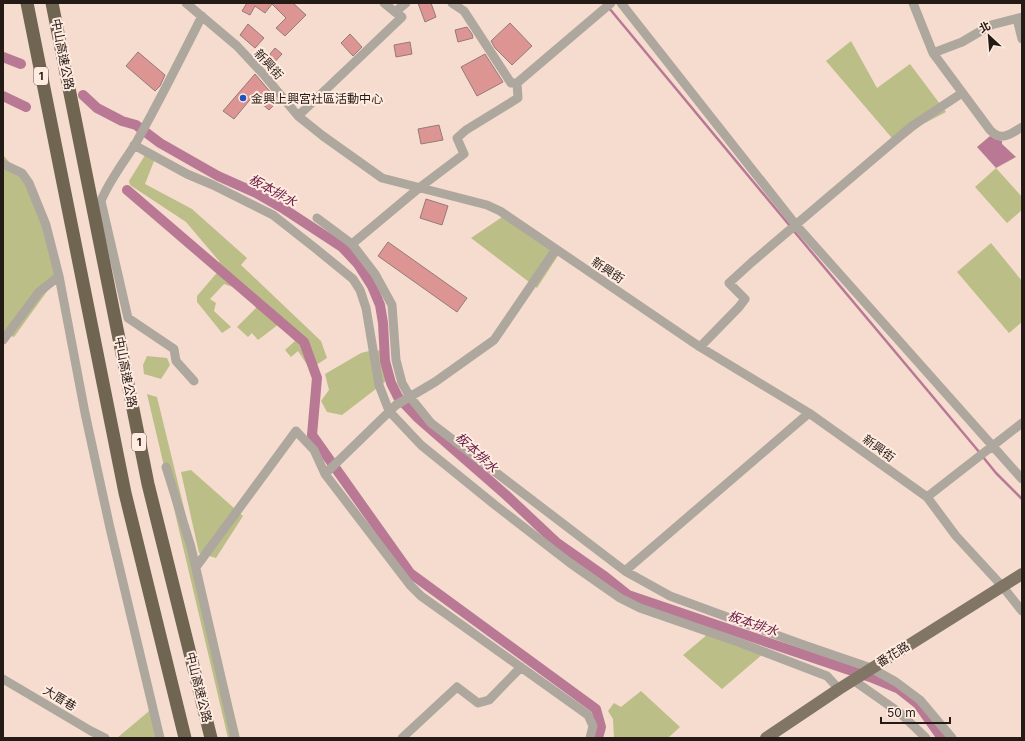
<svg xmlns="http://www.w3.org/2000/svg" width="1025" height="741" font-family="Inter,'Noto Sans TC',sans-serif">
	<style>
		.green { fill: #bcbe87 }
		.water { fill: #b97995 }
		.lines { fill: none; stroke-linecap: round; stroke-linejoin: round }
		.stream { stroke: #b97995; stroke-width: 2.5 }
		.canal { stroke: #b97995; stroke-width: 10 }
		.building { fill: #dd9593; stroke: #947a78 }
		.minor { stroke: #ada79e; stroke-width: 9 }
		.major { stroke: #817665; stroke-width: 12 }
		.highway { stroke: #706551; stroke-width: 13 }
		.poi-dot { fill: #2051bf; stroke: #ffebe0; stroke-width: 1.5 }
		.labels { text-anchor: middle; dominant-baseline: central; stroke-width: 4; stroke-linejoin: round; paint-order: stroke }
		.shield { fill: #ffebe0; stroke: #665953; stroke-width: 1 }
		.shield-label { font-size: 11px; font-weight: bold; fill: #241b16 }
		.street-label { font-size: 12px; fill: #241b16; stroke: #ffebe0 }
		.poi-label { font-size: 12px; fill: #241b16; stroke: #ffebe0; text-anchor: start }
		.water-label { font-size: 13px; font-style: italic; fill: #671a44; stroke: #ffebe0 }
	</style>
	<rect width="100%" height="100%" fill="#f5dccf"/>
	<!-- green -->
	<path class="green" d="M851,41L877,88L910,64L946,112L923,124L897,144L826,61Z
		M147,152L156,156L145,184L192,209L247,258L241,265L321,341L327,358L310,369L298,351L291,357L285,350L295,341L279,324L258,340L252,333L248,337L237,327L258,306L239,289L224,284L210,299L216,303L214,311L231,327L222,333L197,302V296L221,268L219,261L186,222L130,185L129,181Z
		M3,155L16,170L42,210L56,279L14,337L8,335L3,330Z
		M996,168L1022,197V210L1007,223L975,187Z
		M508,213L561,251L537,288L471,238Z
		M991,243L1022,281V322L1009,333L957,272Z
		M373,350L385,351V382L342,415L327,412L321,401L329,390L325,374L361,353Z
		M147,356L167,358L170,365L161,379L144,374L143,365Z
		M147,394L157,397L240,738H228Z
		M191,470L243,516L216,558L199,553L181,472Z
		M708,634L764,653L722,689L683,655Z
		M641,691L680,727L668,738H614L613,719L608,711L614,703L621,707Z
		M153,703L163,738H117L148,712Z"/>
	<!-- water -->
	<path class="water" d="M990,136L995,139L1002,141V144L1016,157L996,168L977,147Z"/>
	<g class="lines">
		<!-- stream -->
		<path class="stream" d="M609,8L790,226
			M793,230L980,453
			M983,457L996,473L1022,499"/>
		<!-- canal -->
		<path class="canal" d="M3,57L21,64
			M83,95L97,108L122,121L136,125L160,143L218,176L256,193L284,209L342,247L358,264L372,286L380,305L383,323L385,361L391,383L398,397L418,418L506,495L556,542L603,575L628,595L870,677L899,689L918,704L942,738
			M3,96L26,107
			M127,190L304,342L317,378L312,435L410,573L596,709L601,727L598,738"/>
	</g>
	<!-- building -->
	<path class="building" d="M247,3H293L306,15L285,36L276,28L286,18L272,4L265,13L255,6L250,15L242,11Z
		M418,3H431L436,17L425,22Z
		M510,23L532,46L512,65L495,48L491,41Z
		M248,24L264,38L255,48L240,35Z
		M467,27L472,34L473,38L458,42L455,30Z
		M350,34L362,47L353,56L341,43Z
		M410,42L412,54L396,57L394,45Z
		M275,48L282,54L271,66L265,60Z
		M138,52L165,75L160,86L155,91L126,66Z
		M485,54L503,82L477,96L461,67Z
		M255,74L278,101L269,110L253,96L234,119L223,111Z
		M439,125L443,140L421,144L418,129Z
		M426,199L448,206L442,225L420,218Z
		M388,242L467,298L457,312L378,256Z"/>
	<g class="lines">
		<!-- minor -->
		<path class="minor" d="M186,3L237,46L264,75L298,116L323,136L382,178L487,205L500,211L700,347L809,413L927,497L956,536L1003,587L1022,611
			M384,3L395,12
			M452,3L464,11L511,83H517
			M621,3L796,225L1022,479
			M913,3L933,53L990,130C1001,142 1011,134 1022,127
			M1017,19L1022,39
			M933,53L962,42L991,25L1022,17
			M298,116L402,17L395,12L406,3
			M134,145L187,174L213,185L273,215L315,248L353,279L360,290L366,308L379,385L389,411L421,445L495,505L570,563L620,598L640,608L741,643L827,676L839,689
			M3,164L22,173L29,183L46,225L59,276L85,413L110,528L160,738
			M317,218L352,244L375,274L392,305L396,360L402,383L410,397L431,423L625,571L809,413
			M352,244L419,188L464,154L457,138L466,130L518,98L517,83L611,3
			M3,340L39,292L59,276
			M700,347L739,307L745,299L729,283L752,262L912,126L959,95
			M194,381L176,361L174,349L128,318L101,201C110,179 125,161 137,141C160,100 181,58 202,16
			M166,467L191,547L235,738
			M325,474L410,585L421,596L588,715L593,726L590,738
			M927,497L1022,423
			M196,567L296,431L314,450L325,474L396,405L435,382L494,340L556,249
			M625,571L670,596L801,644L871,668L896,682L920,700L952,738
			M3,679L91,731L105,738
			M853,680L900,713L926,738
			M402,738L457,687L478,703L489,700L521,667"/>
		<!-- major -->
		<path class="major" d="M766,738L839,689L1022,574"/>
		<!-- highway -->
		<path class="highway" d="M27,3L125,493L185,738
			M52,3L148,484L211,738"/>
	</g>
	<!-- markers -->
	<circle class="poi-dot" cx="243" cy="98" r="4"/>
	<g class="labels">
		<!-- shield labels -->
		<g class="shield">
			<rect x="34" y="67" width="14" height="18" rx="3"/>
			<rect x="132" y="433" width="14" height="18" rx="3"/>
		</g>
		<g class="shield-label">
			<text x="41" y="76">1</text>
			<text x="139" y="442">1</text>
		</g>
		<!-- street labels -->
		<g class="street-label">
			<text transform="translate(63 54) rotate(79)">中山高速公路</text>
			<text transform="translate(269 64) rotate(48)">新興街</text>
			<text transform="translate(608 270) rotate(34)">新興街</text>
			<text transform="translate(126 372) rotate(79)">中山高速公路</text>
			<text transform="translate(879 448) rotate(36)">新興街</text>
			<text transform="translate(893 654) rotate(-32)">番花路</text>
			<text transform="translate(199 687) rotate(76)">中山高速公路</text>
			<text transform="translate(60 698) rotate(31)">大厝巷</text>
		</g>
		<!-- poi labels -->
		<g class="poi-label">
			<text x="251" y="98">金興上興宮社區活動中心</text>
		</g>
		<!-- water labels -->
		<g class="water-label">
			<text transform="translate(273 190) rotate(29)">板本排水</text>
			<text transform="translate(477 452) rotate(43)">板本排水</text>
			<text transform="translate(753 623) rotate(19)">板本排水</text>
		</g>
	</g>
	<!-- border -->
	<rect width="1025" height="741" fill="none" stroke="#241b16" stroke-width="8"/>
	<!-- north arrow -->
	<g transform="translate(989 36) rotate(334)" stroke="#ffebe0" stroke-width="3" paint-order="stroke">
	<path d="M0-3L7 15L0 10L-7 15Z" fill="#241b16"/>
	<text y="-6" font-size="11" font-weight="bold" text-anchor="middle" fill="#241b16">北</text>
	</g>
	<!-- scale -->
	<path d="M881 717v6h69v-6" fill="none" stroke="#241b16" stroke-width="2"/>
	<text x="887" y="717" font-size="12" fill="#241b16" stroke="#ffebe0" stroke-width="3" paint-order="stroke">50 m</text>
</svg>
